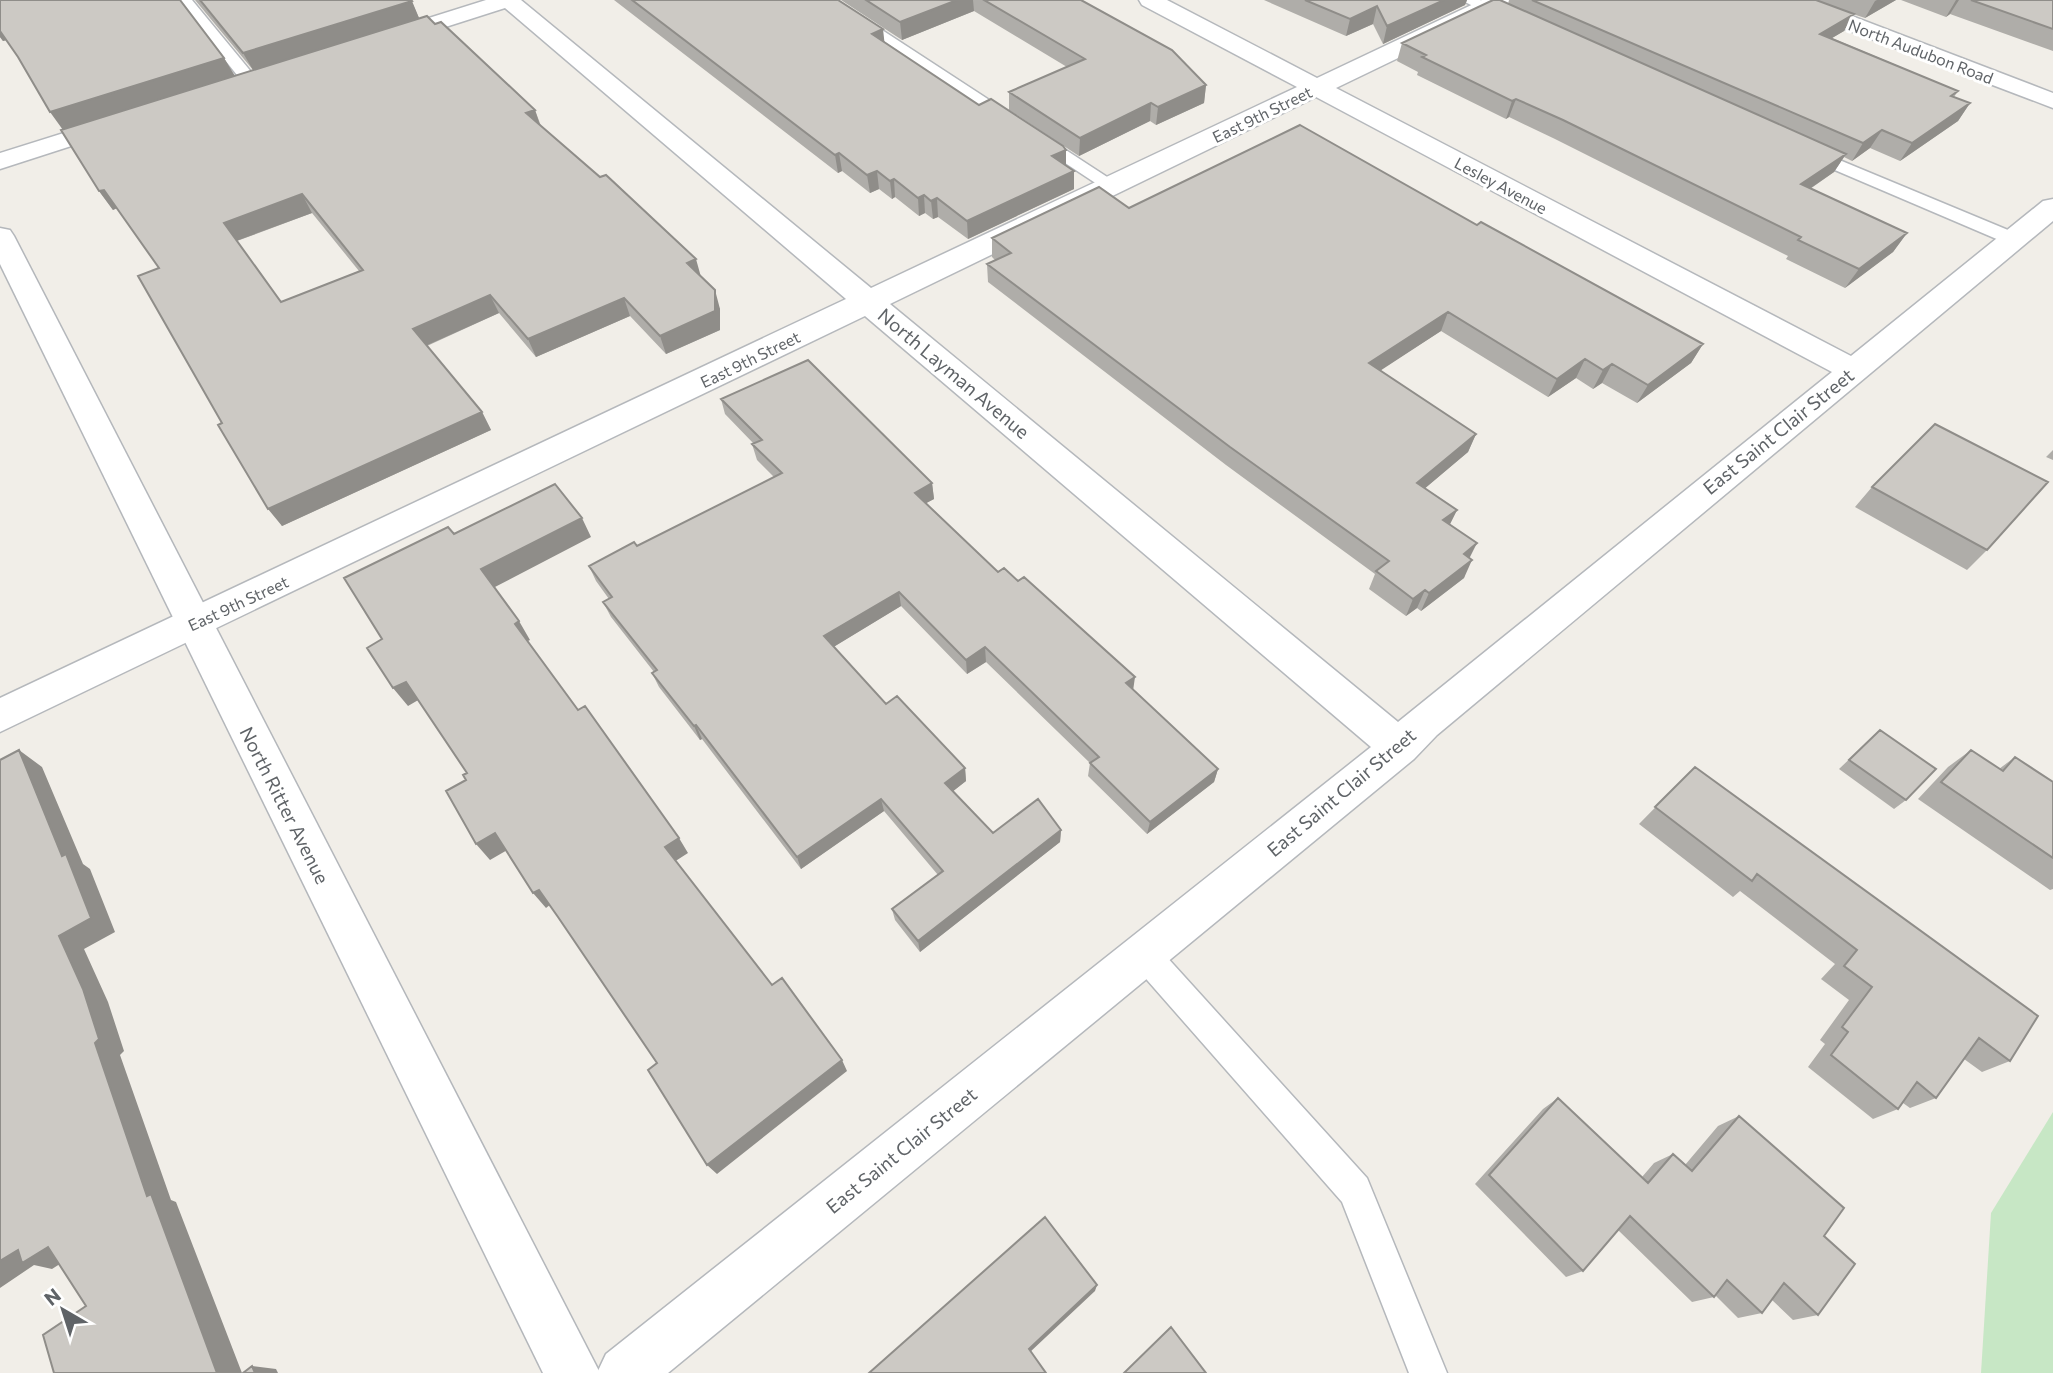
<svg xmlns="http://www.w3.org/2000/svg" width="2053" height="1373" font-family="Commissioner,sans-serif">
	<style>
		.green { fill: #c7e7c5 }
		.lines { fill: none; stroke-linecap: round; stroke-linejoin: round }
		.lane-casing { stroke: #b5b8bc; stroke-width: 3 }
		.street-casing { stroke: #b5b8bc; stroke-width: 3 }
		.secondary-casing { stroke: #b4b7bb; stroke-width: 3 }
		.lane { fill: #fff; fill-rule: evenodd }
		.street { fill: #fff; fill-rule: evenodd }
		.secondary { fill: #fff; fill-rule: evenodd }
		.wall { fill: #afada9; fill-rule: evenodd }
		.shaded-wall { fill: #8f8d89 }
		.building { fill: #ccc9c4; stroke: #8f8d89; stroke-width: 2; fill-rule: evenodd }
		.labels { text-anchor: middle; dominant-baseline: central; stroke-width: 6; stroke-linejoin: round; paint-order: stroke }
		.far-street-label { font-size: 16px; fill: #5f6367; stroke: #fff }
		.street-label { font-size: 19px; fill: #5f6367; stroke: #fff }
	</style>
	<rect width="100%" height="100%" fill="#f1eee8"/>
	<!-- green -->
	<path class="green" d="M2053,1112V1373H1981L1991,1213Z"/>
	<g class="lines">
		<!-- lane casing -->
		<g class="lane-casing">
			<path id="lane" d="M177,0H192L257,79V85H245Z
				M819,0H836L1121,186L1118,190H1106Z
				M1461,0H1480L1516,18L1508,23L1503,21Z
				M1808,147L2020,235L2022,239L2020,243H2006L1802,156L1799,152L1802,148Z
				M1144,939L1155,944L1367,1178L1447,1373H1409L1342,1202L1133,964L1129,954L1133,944Z"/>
		</g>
		<!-- street casing -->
		<g class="street-casing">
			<path id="street" d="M486,0H521L871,288L1297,87L1142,5L1139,0H1167L1317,78L1482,0H1511L1508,5L1336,88L1851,356L2043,201L2053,199V221L1437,735L1414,759L668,1373H597L606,1354L1371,747L865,316L0,732V698L846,299L505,8L386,46L375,39L378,34ZM1316,97L1832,372L1398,722L890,304Z
				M1779,0H1810L2053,93V108L1782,5Z
				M118,116L127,118L130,123L127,128L0,169V153Z"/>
		</g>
		<!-- secondary casing -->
		<g class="secondary-casing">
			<path id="secondary" d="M0,228L10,230L14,236L600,1373H543L0,264Z"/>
		</g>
		<!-- lane -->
		<use href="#lane" class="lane"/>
		<!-- street -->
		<use href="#street" class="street"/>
		<!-- secondary -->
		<use href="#secondary" class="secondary"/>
	</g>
	<!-- wall -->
	<path class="wall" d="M0,0L224,58L234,76L253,70L195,0H411L419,18L435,24L535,110L541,126L701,277L720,309V330L666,354L630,316L536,357L499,313L427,346L482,412L491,430L282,526L222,423L159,268L117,208L113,210L99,191L63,129L18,57L6,40L3,41L0,37ZM312,213L359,271L281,302L237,241Z
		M614,0H838L885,42L1074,171V189L968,239L938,217L933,219L925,213L919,216L895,197L892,199L879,189L870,193L842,171L838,173Z
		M841,0H1081L1206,85L1204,103L1156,125L1150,121L1079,156L1009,110V92L1067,67L974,11L902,40Z
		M1264,0H1467L1465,5L1383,44L1373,24L1346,36Z
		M1509,0H1896L1865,18L1853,14L1844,31L1832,38L1958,91L1954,97L1970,103L1958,121L1900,161L1870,148L1852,161L1844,157L1834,172L1810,189L1907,233L1893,252L1845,288L1786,259L1788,256L1555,139L1509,117L1506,119L1417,75L1418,72L1397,61L1402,43L1508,4Z
		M1901,0H2053V51L1950,14L1946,17Z
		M1129,208L1477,225L1703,344L1691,363L1637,403L1602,383L1593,389L1576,378L1548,397L1441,331L1380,370L1476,434L1468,452L1425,488L1457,510L1450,524L1469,558L1464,578L1421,611L1417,608L1406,616L1369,589L1375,574L1226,465L988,282L987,264L995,260L992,257V238Z
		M721,399L932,483L934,499L926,503L998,572L1133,690L1218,769L1214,782L1147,834L1088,776L1090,763L986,662L967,674L901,606L833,647L886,704L965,768L966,781L953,791L993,833L1061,830L1060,842L920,952L895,920L892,909L938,875L884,811L801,869L702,739L700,740L659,687L652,673L654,672L611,617L603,602L609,599L596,581L589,566L637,546L774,477L757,460L752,444H754L725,414Z
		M2053,450V460L2046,457Z
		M1872,487L1987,550L1967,570L1855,507Z
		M1880,730L1906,800L1894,809L1839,769Z
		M1971,750L1999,769L2015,757L2053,782V889L2050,890L1918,799L1948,767Z
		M1695,767L2010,1061L1982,1072L1964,1059L1936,1098L1910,1108L1903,1103L1898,1109L1873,1119L1808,1067L1825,1044L1820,1040L1849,1000L1821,979L1835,964L1740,891L1733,897L1639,824Z
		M1558,1098L1642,1177L1654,1163L1673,1154L1685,1165L1718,1126L1739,1116L1824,1236L1818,1315L1793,1320L1772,1300L1762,1313L1738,1318L1715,1295L1714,1297L1692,1302L1618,1230L1583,1271L1566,1277L1475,1184L1543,1109Z"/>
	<!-- shaded-wall -->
	<path class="shaded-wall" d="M957,0H973L974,11L902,40L900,22Z
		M1444,0H1467L1465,5L1383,44L1387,26Z
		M1877,0H1896L1865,18L1875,1Z
		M1956,0H1959L1950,14L1946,17Z
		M412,1L419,18L253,70L243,53Z
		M1377,6L1373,24L1346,36L1350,19Z
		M1854,14L1844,31L1810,51L1820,34Z
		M883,29L885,47L872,34Z
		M0,31L7,40L3,41L0,37Z
		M224,58L235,76L63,130L50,112Z
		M1206,85L1204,103L1156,125L1158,107Z
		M1516,99L1509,117L1506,119L1512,101Z
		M1151,103L1150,121L1079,156L1080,138Z
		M1970,103L1958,121L1900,161L1912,143Z
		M535,110L541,128L526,113Z
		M1882,130L1870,148L1852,161L1863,143Z
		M1066,150V168L1052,156Z
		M839,153L842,171L838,173L835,155Z
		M1846,154L1834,172L1789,203L1801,184Z
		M877,171L879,189L870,193L867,175Z
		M1074,171V189L968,239L967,221Z
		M894,179L895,197L892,199L890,181Z
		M104,190L117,208L113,210L99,191Z
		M302,194L312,213L236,241L224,223Z
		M924,195L925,213L919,216L918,198Z
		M937,198L938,217L933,219L931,201Z
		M1907,233L1893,252L1845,288L1859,269Z
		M696,259L701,277L687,263Z
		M715,290L720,309V330L666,354L660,336Z
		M490,295L499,313L423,347L413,329Z
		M624,298L630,316L536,357L528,339Z
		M1448,312L1441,331L1363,382L1369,363Z
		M1703,344L1691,363L1637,403L1648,385Z
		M1585,359L1576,378L1548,397L1557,379Z
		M1612,364L1602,383L1593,389L1603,370Z
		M482,412L491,430L282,526L268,509Z
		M1476,434L1468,452L1410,501L1417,483Z
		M932,483L934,499L917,508L915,493Z
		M1457,510L1448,528L1443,520Z
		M582,518L591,537L493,588L481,569Z
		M1477,543L1468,561L1464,554Z
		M1472,560L1464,578L1421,611L1429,593Z
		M1425,590L1417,608L1406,616L1413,599Z
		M899,592L901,606L827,651L824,636Z
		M519,621L530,640L526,642L515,624Z
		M985,647L986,662L967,674L966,660Z
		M1135,677L1133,691L1126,683Z
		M406,682L420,699L408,706L393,688Z
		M696,725L702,739L700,740L694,726Z
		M19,750L42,767L83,864L90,869L115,932L84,949L108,1002L124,1051L120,1055L171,1200L176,1202L242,1373H217L147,1196L95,1043L59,936L62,856Z
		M965,768L966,781L947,796L945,783Z
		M1218,769L1214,782L1147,834L1150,822Z
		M881,799L884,811L801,869L797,857Z
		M1061,830L1060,842L920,952L918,941Z
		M495,833L509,849L490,860L476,844Z
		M679,838L688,853L674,862L665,847Z
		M539,890L551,904L546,908L533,893Z
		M842,1060L847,1071L717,1174L707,1165Z
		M48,1247L77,1253L52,1269L34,1265L0,1288V1261L18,1250Z
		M1097,1285L1095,1291L1029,1353V1349Z
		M252,1366L276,1369L278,1373H255Z"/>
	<!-- building -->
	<path class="building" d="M0,0H180L224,58L50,112L18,57L0,31Z
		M200,0H411L412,1L243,53Z
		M632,0H838L883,29L872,34L979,105L991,99L1063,146L1066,150L1052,156L1074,171L967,221L937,198L931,201L924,195L918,198L894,179L890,181L877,171L867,175L839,153L835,155Z
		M866,0H957L900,22Z
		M984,0H1081L1172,50L1206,85L1158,107L1151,103L1080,138L1009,92L1085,59Z
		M1305,0H1444L1387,26L1377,6L1350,19Z
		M1493,0H1500L1846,154L1801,184L1907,233L1859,269L1798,240L1801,237L1563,120L1516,99L1512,101L1422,57L1426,55L1402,43Z
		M1532,0H1816L1854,14L1820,34L1958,91L1951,96L1970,103L1912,143L1882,130L1863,143Z
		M1971,0H2053V29Z
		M427,16L435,24L441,22L535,110L526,113L600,177L606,175L696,259L687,263L715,290V311L660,336L624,298L528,339L490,295L413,329L482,412L268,509L218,425L222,423L138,276L159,268L104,190L99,191L61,130ZM302,194L363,270L281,302L224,223Z
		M1300,125L1477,225L1481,222L1703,344L1648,385L1612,364L1603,370L1585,359L1557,379L1448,312L1369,363L1476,434L1417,483L1457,510L1443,520L1477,543L1464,554L1472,560L1429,593L1425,590L1413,599L1376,571L1389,561L1230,447L987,264L1011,253L992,238L1099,187L1129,208Z
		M808,360L932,483L915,493L998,572L1004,568L1018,581L1024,577L1135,677L1126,683L1218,769L1150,822L1090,763L1099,757L985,647L966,660L899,592L824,636L886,704L897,696L965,768L945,783L993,833L1038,799L1061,830L918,941L892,909L943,871L881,799L797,857L696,725L694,726L652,673L657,670L603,602L612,597L589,566L634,542L637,546L782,473L752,444L762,440L721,399Z
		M1935,424L2048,482L1987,550L1872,487Z
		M555,484L582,518L481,569L519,621L515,624L578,710L585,706L679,838L665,847L772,985L782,978L842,1060L707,1165L648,1070L657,1063L558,917L539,890L533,893L495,833L476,844L446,791L466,780L463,775L467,773L406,682L393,688L367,648L382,639L344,578L448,527L454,534Z
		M1880,730L1936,769L1906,800L1849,760Z
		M19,750L62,856L66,854L91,918L59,936L83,989L99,1039L95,1043L147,1196L151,1194L217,1373H54L43,1335L86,1306L48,1247L22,1263L18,1250L0,1261V760Z
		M1971,750L2003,771L2015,757L2053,782V858L1941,782Z
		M1695,767L2038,1016L2010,1061L1979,1038L1936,1098L1917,1082L1898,1109L1831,1055L1848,1032L1842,1027L1872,987L1844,966L1857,950L1757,874L1752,881L1655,807Z
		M1558,1098L1648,1183L1673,1154L1692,1171L1739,1116L1844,1208L1824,1236L1855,1264L1818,1315L1784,1283L1762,1313L1727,1280L1714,1297L1630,1216L1583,1271L1489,1175Z
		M1045,1217L1097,1285L1029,1349L1046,1373H869Z
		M1171,1327L1206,1373H1124Z
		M252,1366L255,1373H243Z"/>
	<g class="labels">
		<!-- far-street labels -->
		<g class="far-street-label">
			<text transform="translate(1921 51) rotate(21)">North Audubon Road</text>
			<text transform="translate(1262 114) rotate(-26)">East 9th Street</text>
			<text transform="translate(1501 185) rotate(28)">Lesley Avenue</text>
			<text transform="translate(750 359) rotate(-26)">East 9th Street</text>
			<text transform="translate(238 603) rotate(-25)">East 9th Street</text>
		</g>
		<!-- street labels -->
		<g class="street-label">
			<text transform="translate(954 373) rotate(40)">North Layman Avenue</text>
			<text transform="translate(1778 431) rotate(-39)">East Saint Clair Street</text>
			<text transform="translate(1341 792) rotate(-40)">East Saint Clair Street</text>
			<text transform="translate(285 805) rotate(63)">North Ritter Avenue</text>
			<text transform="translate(901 1150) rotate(-39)">East Saint Clair Street</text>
		</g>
	</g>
	<!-- north arrow -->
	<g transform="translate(63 1310) rotate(321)" stroke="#ffffff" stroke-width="5" paint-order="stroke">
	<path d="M0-5L12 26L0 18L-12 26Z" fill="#5f6367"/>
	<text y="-10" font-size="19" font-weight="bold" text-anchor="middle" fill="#5f6367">N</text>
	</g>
</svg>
